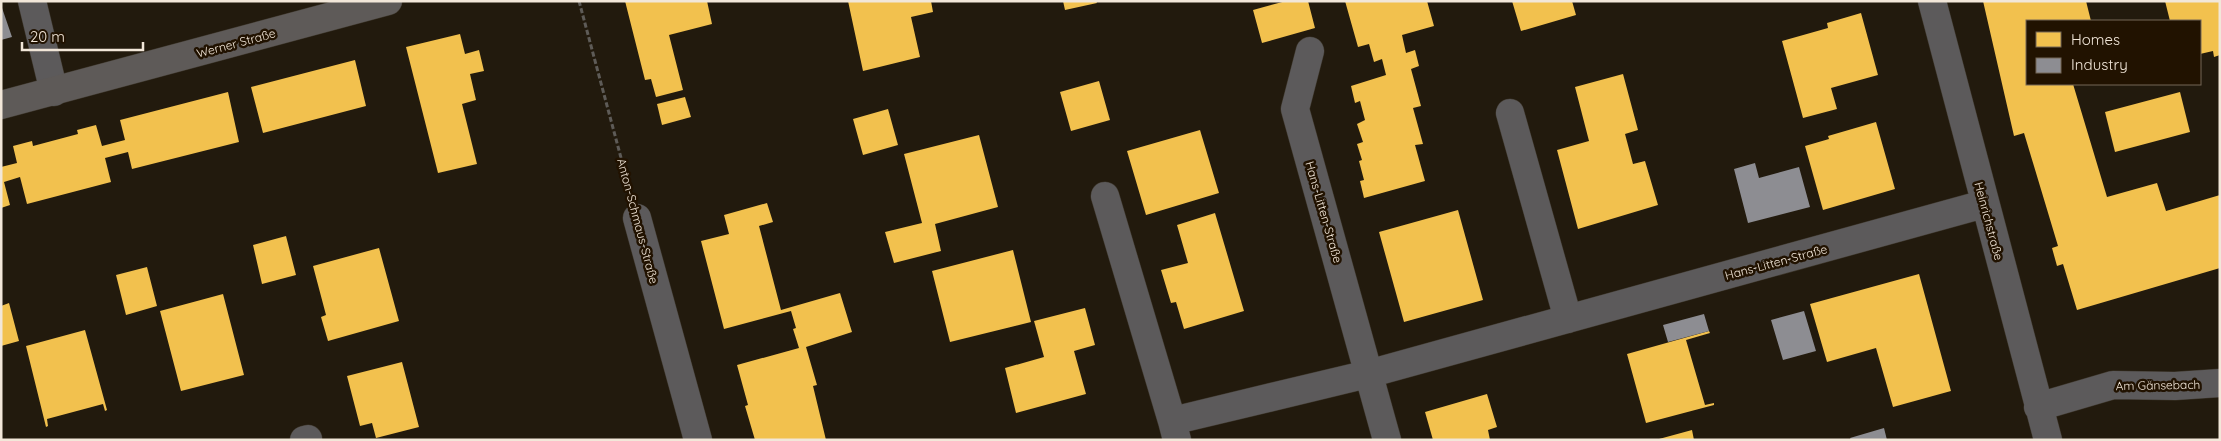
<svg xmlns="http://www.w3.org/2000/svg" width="2221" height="441" font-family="Quicksand,sans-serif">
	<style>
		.homes { fill: #f2c14e }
		.industry { fill: #8d8d92 }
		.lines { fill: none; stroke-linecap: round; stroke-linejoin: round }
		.minor-casing { stroke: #3d362b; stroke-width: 29 }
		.major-casing { stroke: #3d362b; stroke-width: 29 }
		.path { stroke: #5e5b57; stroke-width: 3; stroke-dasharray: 5 2.5; stroke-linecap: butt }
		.minor { stroke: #5c5a5b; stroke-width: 28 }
		.major { stroke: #5e5a58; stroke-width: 28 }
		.labels { text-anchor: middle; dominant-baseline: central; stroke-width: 5; stroke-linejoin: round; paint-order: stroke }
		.street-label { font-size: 12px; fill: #f2e7d9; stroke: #211200 }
	</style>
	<rect width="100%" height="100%" fill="#221a0d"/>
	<!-- homes -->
	<path class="homes" d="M625,1H707L712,24L669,35L683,90L656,97L651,79L645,80Z
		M848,1H931L933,12L911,17L920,57L863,71Z
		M1063,1H1096L1097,3L1065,10Z
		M1286,1H1308L1315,28L1262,43L1253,10Z
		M1345,1H1427L1434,26L1402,35L1406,53L1415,50L1419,66L1411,69L1421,106L1413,108L1423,144L1415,145L1425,181L1364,198L1360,181L1364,180L1359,161L1362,160L1357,144L1363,142L1357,124L1365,120L1360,101L1355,103L1351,86L1386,75L1382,59L1374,62L1369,44L1358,47Z
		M1512,1H1572L1576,15L1521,31Z
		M1983,1H2086L2091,21H2027V84H2073L2107,197L2157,183L2166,211L2220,195V268L2077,310L2063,264L2057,266L2052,248L2058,246L2024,133L2014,136Z
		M2165,1H2220V55L2214,57L2213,51L2200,54V21H2170Z
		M1861,13L1878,75L1831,88L1837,109L1803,118L1782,41L1828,28L1827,23Z
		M460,34L465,54L479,50L484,71L470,74L476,100L462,104L477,164L438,173L406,47Z
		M355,60L366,106L263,133L251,87Z
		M1623,74L1638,130L1625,134L1633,164L1645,161L1658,205L1578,229L1557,150L1589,141L1575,87Z
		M1099,81L1110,120L1071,131L1060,92Z
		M228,92L239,142L132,169L128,152L105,158L111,182L27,204L20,177L4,182L10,205L1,208V167L17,163L13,146L32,141L33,146L78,134L77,130L96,125L102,146L125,140L120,120Z
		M2180,92L2190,132L2115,152L2105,112Z
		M685,97L691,117L662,125L657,104Z
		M888,109L898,145L863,155L853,119Z
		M1876,122L1895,189L1823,210L1805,146L1829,139L1828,136Z
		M1200,130L1219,193L1146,215L1127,151Z
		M979,135L998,207L935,224L941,251L894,263L885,232L922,223L904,154Z
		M767,203L773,222L759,226L781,310L840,293L852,332L806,347L817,385L813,386L826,440H755L745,406L748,405L737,365L799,348L793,329L796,328L791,311L724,329L701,241L729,234L724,215Z
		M1458,210L1483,300L1404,322L1379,232Z
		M1215,213L1244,311L1184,329L1176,302L1171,303L1161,270L1188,263L1177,225Z
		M286,236L296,275L262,284L253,245Z
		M379,248L399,321L328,341L321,317L326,315L313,266Z
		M1013,250L1031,322L950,342L932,271Z
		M147,267L157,306L126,315L116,275Z
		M1919,274L1951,391L1893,407L1876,348L1827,362L1810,304Z
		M223,294L244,375L181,391L160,311Z
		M9,303L19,341L1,346V306Z
		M1085,308L1095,345L1074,351L1086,394L1016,413L1005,368L1044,357L1034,321Z
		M85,330L107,410L105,411L103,404L47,419L48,426L46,427L26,346Z
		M1709,331L1710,333L1686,340L1705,405L1714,403V405L1646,423L1627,354Z
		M402,362L419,427L376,438L372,423L360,426L347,376Z
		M1487,394L1497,427L1488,430L1490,440H1433L1425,412Z
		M1692,430L1694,440H1659V439Z"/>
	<!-- industry -->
	<path class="industry" d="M1,5L12,37L1,40Z
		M1755,163L1759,178L1799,167L1810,207L1748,223L1734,169Z
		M1804,311L1816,351L1783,360L1771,320Z
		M1704,314L1709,331L1668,342L1663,325Z
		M1884,428L1887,440H1851L1850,438Z"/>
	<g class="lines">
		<!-- minor casing -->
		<g class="minor-casing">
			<path id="minor" d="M32,1L54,92
				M1932,1L2048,440
				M1310,51L1295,109L1387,440
				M1510,113L1568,319
				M1105,196L1172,421
				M637,218L698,440
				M2038,407L2113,385L2175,386L2220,383
				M304,440L308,439
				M1177,440L1172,421L1368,374L1984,204"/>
		</g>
		<!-- major casing -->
		<g class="major-casing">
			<path id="major" d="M1,105L388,1"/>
		</g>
		<!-- path -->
		<path class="path" d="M579,1L628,184"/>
		<!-- minor -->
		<use href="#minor" class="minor"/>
		<!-- major -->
		<use href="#major" class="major"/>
	</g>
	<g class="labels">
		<!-- street labels -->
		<g class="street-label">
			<text transform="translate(236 43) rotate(-15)">Werner Straße</text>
			<text transform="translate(1324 212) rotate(74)">Hans-Litten-Straße</text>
			<text transform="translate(638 221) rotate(75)">Anton-Schmaus-Straße</text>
			<text transform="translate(1989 221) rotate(75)">Heinrichstraße</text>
			<text transform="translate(1776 262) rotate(-15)">Hans-Litten-Straße</text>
			<text transform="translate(2158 385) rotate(-1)">Am Gänsebach</text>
		</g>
	</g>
	<!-- border -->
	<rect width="2221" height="441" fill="none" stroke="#f2e7d9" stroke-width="5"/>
	<!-- legend -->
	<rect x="2026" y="20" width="175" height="65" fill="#211200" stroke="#756757"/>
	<rect x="2036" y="32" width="25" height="15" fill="#f2c14e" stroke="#756757"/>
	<text x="2071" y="45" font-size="15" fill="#f2e7d9">Homes</text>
	<rect x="2036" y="58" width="25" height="15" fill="#8d8d92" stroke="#756757"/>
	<text x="2071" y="70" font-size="15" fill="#f2e7d9">Industry</text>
	<!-- scale -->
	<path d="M22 42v8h121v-8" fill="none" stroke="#f2e7d9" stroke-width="2.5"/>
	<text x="30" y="42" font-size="15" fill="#f2e7d9" stroke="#211200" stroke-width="4" paint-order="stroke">20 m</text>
</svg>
